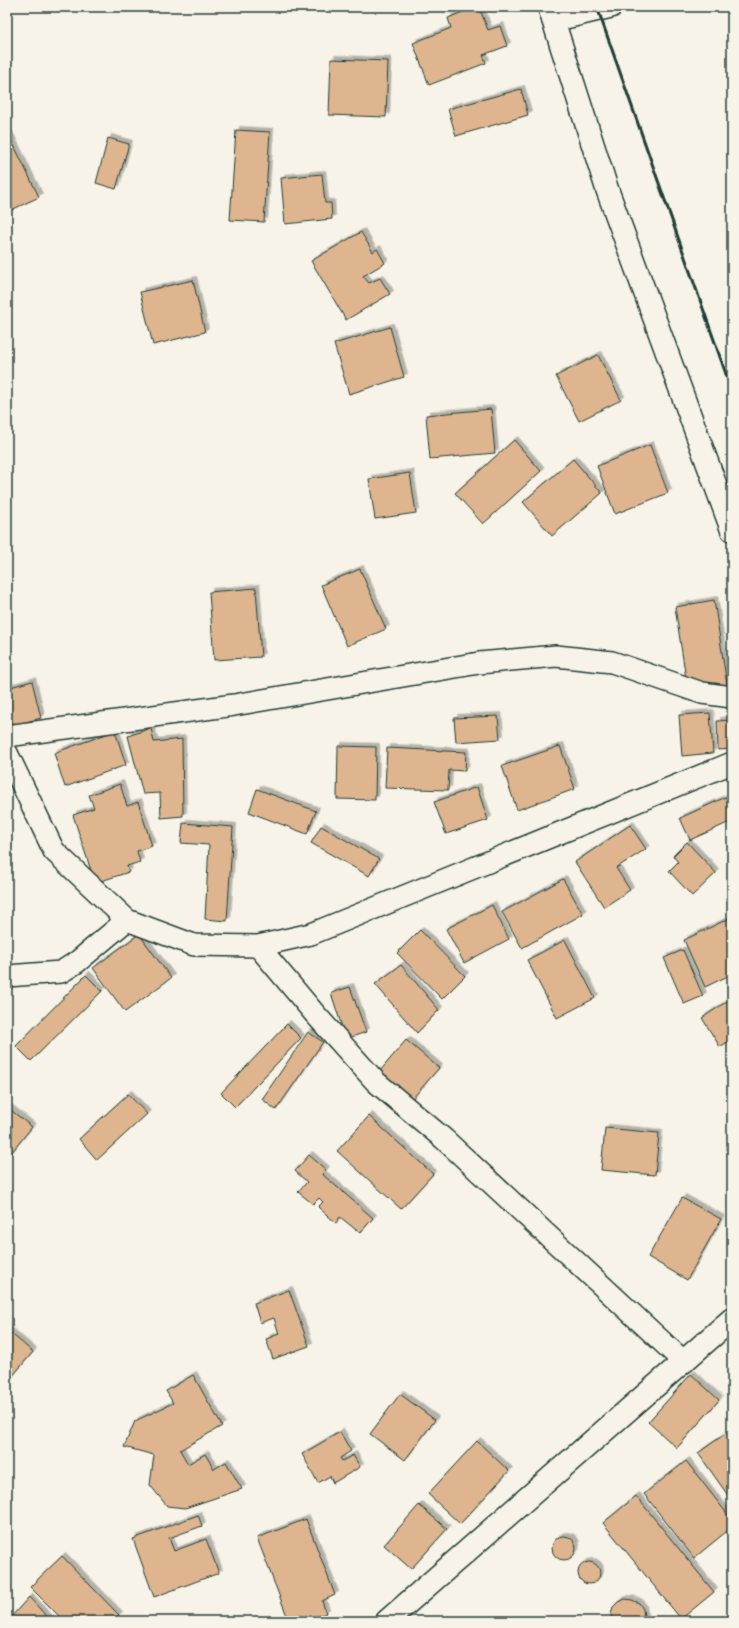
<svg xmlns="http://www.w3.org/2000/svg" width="739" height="1628" font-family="Sriracha,sans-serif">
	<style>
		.building { fill: #deb58f; stroke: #1f3d34; filter: url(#shadow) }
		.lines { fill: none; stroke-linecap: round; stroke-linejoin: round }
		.street-casing { stroke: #1f3d34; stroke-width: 24 }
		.secondary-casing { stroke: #1f3d34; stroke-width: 25 }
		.street { stroke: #f7f3e8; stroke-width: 21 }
		.secondary { stroke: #f7f3e8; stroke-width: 22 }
		.rail { stroke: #1f3d34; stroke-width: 3 }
	</style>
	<defs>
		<filter id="shadow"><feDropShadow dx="3.5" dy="-3.5" stdDeviation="0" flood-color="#0004"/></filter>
	</defs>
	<rect width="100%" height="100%" fill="#f7f3e8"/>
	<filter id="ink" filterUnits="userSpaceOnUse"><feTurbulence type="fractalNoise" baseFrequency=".025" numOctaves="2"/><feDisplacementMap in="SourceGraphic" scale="8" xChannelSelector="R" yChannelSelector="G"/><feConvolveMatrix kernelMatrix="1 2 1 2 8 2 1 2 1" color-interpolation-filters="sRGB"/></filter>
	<g filter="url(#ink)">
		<!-- building -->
		<path class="building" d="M475,7H479L488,30L500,26L507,46L483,55L486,63L429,85L413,43L451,28L448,18Z
			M331,59L388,61L386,117L329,115Z
			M521,89L528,115L456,136L448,109Z
			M236,130L270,132L264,222L230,220Z
			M7,131L39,197L7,212Z
			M108,138L129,144L116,189L96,183Z
			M322,174L325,203H331L332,219L285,224L281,178Z
			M361,232L373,252L377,249L385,263L363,276L369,283L380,278L390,294L346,320L311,261Z
			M193,280L205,332L153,345L140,292Z
			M390,327L404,377L349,394L334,344Z
			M598,355L621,400L579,421L556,376Z
			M491,409L495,453L430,459L426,415Z
			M514,440L541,471L483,524L455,493Z
			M650,445L668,493L615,514L597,466Z
			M573,459L602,493L552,536L523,502Z
			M410,473L416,513L375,519L369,479Z
			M360,569L386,629L347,646L321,585Z
			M256,588L261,657L214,660L209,592Z
			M714,600L727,685L688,692L675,607Z
			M32,681L41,718L11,726L7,711V688Z
			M710,713L713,753L682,756L679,715Z
			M498,716L500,739L456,742L454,718Z
			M732,720V749L718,750L717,721Z
			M151,728L154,742L182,739L183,816L161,818L160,793L143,794L128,736Z
			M115,731L126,765L65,787L54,753Z
			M338,746L376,747L375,800L337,799Z
			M560,746L575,789L517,810L502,766Z
			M387,748L466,752L465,771L449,770L448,790L385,788Z
			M120,784L127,806L138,802L152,846L137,851L140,862L127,866L129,872L95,883L73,815L94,808L89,795Z
			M477,787L488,820L446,834L434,802Z
			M257,789L316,811L307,834L249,812Z
			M726,797L732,810V821L690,840L680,818Z
			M183,823L233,827L227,921L205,919L209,845L181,843Z
			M630,825L646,849L616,868L630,890L604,907L575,862Z
			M321,826L379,859L369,876L311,843Z
			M687,842L716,873L692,896L669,871L678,862L673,856Z
			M563,879L583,914L522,948L502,912Z
			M492,905L509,939L464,963L446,929Z
			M732,917V974L705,987L684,940Z
			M420,930L465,976L442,999L397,953Z
			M139,934L171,978L125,1012L93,968Z
			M565,940L595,998L557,1018L527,960Z
			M683,950L703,996L684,1004L664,958Z
			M401,965L439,1010L417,1033L375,984Z
			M86,975L102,991L31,1061L16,1046Z
			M350,987L366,1032L346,1039L331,993Z
			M732,998V1039L720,1047L702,1018Z
			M287,1024L301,1038L235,1107L221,1093Z
			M308,1032L323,1042L276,1110L262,1099Z
			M406,1040L439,1068L412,1099L380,1071Z
			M128,1094L147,1114L97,1160L79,1139Z
			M7,1107L32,1127L7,1158Z
			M369,1116L433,1174L401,1209L337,1151Z
			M605,1128L659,1133L655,1175L601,1170Z
			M309,1155L326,1170L322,1174L373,1218L360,1233L340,1217L336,1223L318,1207L323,1202L319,1198L313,1204L298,1192L307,1182L295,1171Z
			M682,1198L721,1219L687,1280L648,1257Z
			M289,1290L309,1346L273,1359L266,1339L279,1334L274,1318L260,1323L254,1303Z
			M7,1330L33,1352L9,1380L7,1378Z
			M691,1374L719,1400L677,1448L648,1422Z
			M193,1375L222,1426L180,1450L188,1464L205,1454L214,1469L226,1462L242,1489L185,1508L167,1506L150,1485L154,1455L124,1447L135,1421L173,1403L166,1391Z
			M400,1394L435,1420L405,1460L370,1434Z
			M732,1429V1501L698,1453Z
			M340,1432L351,1451L340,1458L342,1461L353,1455L360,1467L333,1483L330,1476L318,1483L302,1454Z
			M477,1441L509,1471L460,1524L428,1494Z
			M686,1461L732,1520V1527L694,1558L644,1494Z
			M636,1496L714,1592L681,1619L603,1523Z
			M419,1505L447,1529L411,1569L384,1545Z
			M198,1515L202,1526L169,1538L174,1551L206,1539L219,1573L154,1597L133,1539Z
			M306,1519L335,1595L322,1601L326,1613L307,1621H289L257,1538Z
			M552 1548a12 12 0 1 1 24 0a12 12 0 1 1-24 0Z
			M62,1556L119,1615L113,1621H64L30,1587Z
			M578 1573a11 11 0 1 1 22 0a11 11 0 1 1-22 0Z
			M29,1597L51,1621H15L11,1617Z
			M625,1599L632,1600L639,1603L643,1609L644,1617L643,1621H612L611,1614L613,1607L618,1602Z"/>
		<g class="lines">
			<!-- street casing -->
			<g class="street-casing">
				<path id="street" d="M553,21L611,7
					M7,736L234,705L479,663L556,656L612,662L702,693L732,697
					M7,753L54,851L127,920
					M258,946L315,1014L376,1082L444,1139L684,1362
					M7,976L61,972L77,962L127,920L194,945L258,946L311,934L732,763"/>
			</g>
			<!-- secondary casing -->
			<g class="secondary-casing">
				<path id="secondary" d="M549,7L607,189L732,530
					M387,1621L732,1319"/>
			</g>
			<!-- street -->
			<use href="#street" class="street"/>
			<!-- secondary -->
			<use href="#secondary" class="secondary"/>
			<!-- rail -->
			<path class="rail" d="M597,7L732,391"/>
		</g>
	</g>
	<!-- margin -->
	<rect width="739" height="1628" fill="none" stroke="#f7f3e8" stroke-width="24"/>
	<rect x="12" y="12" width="715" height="1604" fill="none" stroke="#1f3d34" stroke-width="1.5" filter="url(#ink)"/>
</svg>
